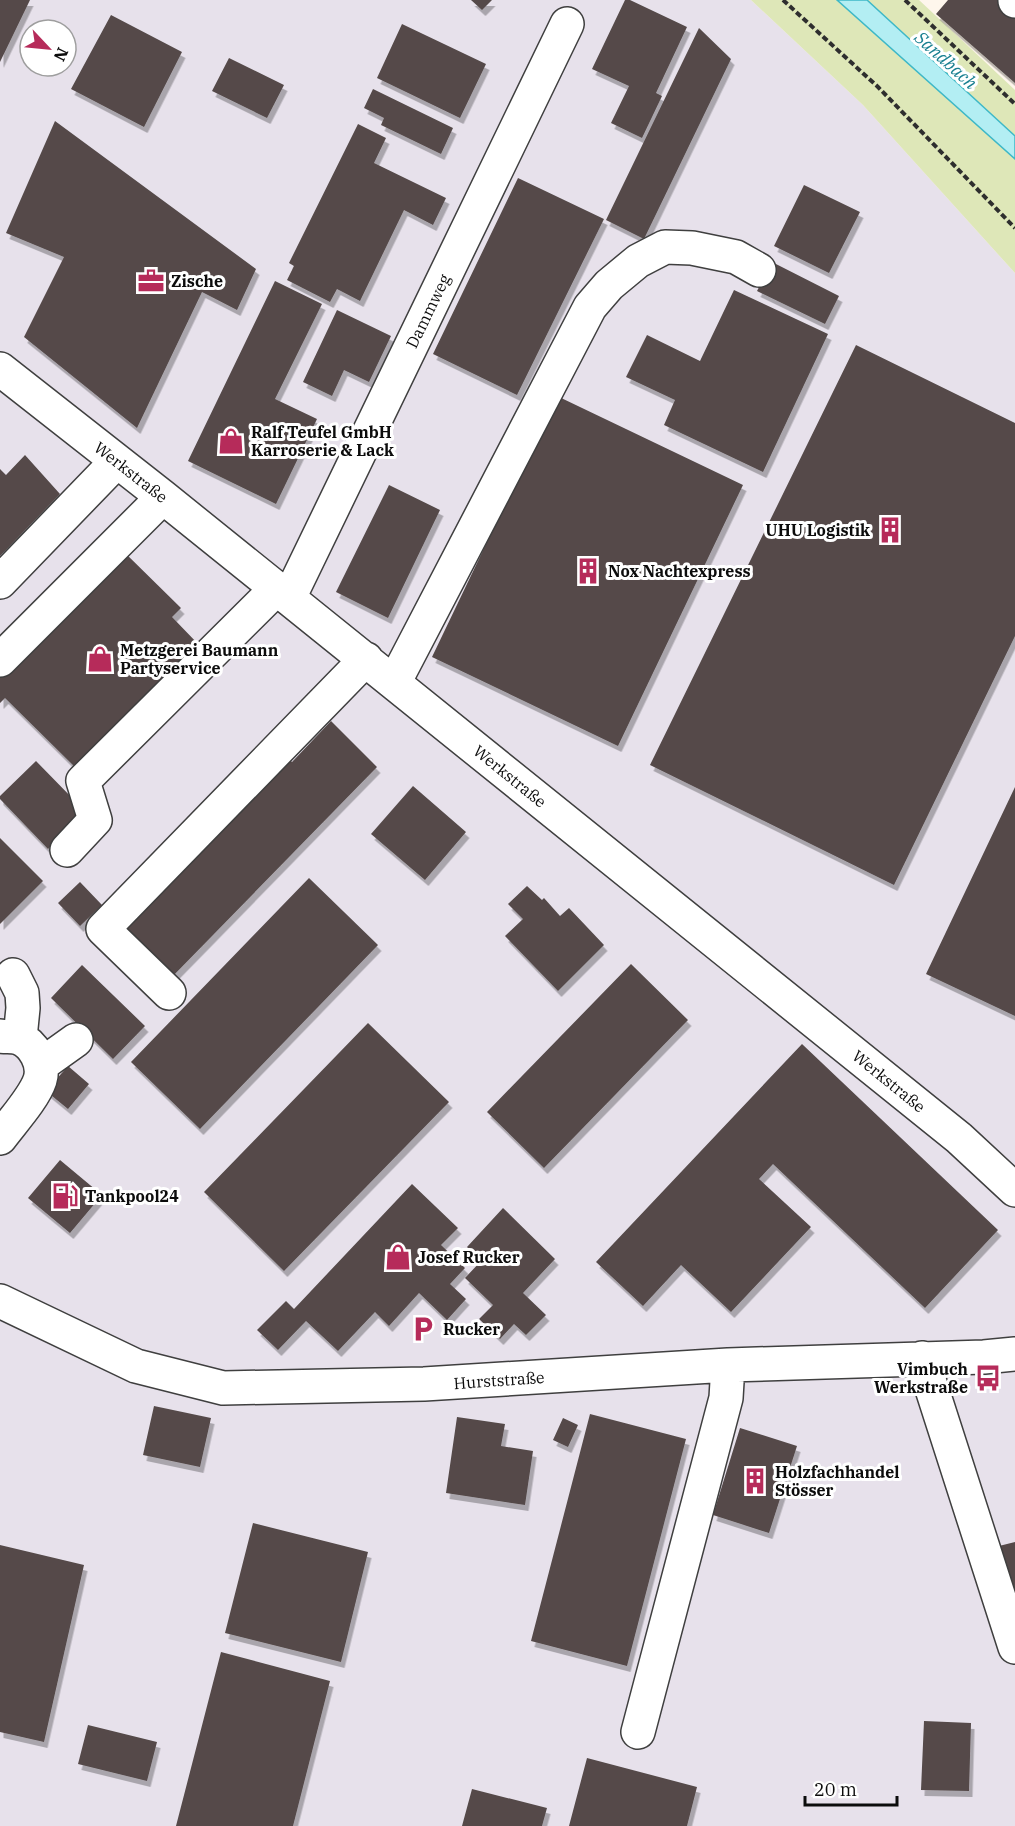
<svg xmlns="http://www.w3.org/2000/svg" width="1015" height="1826" font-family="'IBM Plex Serif',serif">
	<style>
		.industrial { fill: #e7e1eb; fill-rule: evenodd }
		.green { fill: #dee7b8 }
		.water { fill: #b3eef3; stroke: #3eb8c7; stroke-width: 1.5 }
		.building { fill: #544a49; filter: url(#shadow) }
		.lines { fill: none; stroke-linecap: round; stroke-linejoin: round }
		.minor-casing { stroke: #3f3f3f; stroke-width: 36 }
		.path { stroke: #2e2e2e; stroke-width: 4; stroke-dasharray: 6 3; stroke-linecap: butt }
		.minor { stroke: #fff; stroke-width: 33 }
		.labels { text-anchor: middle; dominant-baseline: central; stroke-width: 6; stroke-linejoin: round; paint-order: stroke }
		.poi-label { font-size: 16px; font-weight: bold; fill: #0c0c0c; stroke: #fff; text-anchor: start }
		.street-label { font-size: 16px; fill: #0c0c0c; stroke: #fff }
		.water-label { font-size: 18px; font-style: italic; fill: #1a8091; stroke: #fff }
	</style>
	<defs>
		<filter id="shadow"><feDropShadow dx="3.5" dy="6" stdDeviation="0" flood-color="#0004"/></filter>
	</defs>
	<rect width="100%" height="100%" fill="#fef6ec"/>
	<!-- industrial -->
	<path class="industrial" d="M0,0H751L863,105L1015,273V1826H0ZM30,30H66V66H30Z"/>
	<!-- green -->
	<path class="green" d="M751,0H837L1015,159V273L863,105Z
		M867,0H919L1015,90V136Z"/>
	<!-- water -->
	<path class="water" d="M837,0H867L1015,136V159Z"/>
	<!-- building -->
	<path class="building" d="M0,0H30L0,62Z
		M471,0H492L482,10Z
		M625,0H630L687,27L656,93L662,96L642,138L611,123L629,86L592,69Z
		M948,0H1003L1015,10V83L936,14Z
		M111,15L182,52L144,127L71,89Z
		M402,24L486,64L460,118L377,78Z
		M699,28L731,59L644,239L606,220Z
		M229,58L284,85L267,118L212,91Z
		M373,89L453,128L441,154L381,125L384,118L364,108Z
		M55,121L256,269L237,310L202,292L137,428L24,337L64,257L6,233Z
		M358,124L386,138L374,163L446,198L433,225L404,210L360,301L337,289L330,302L287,280L294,266L289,263Z
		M518,178L604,219L517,395L433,354Z
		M804,185L860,212L829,273L774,246Z
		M772,262L839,296L825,324L757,291Z
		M275,281L322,304L275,399L317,419L276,504L188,461Z
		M734,290L828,334L763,472L664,425L675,400L626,377L647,335L700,361Z
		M337,310L391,336L369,382L344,370L332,396L303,382Z
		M856,345L1015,423V636L894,885L650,765Z
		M557,396L743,485L618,746L432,657Z
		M25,455L60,494L0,556V469L6,475Z
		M389,485L440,510L388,618L336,592Z
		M121,549L181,608L172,617L200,646L79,771L5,698L0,703V673Z
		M331,721L377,767L170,979L114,925L282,753L292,762Z
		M36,761L78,804L74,808L81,816L48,849L0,799V796Z
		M413,786L466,832L425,880L371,834Z
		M1015,787V1016L926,974Z
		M0,838L43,881L0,924Z
		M309,878L378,945L200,1129L131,1062Z
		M80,882L102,905L80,926L58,903Z
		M527,886L542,900L544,898L560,916L569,908L604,945L558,991L505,936L523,919L508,904Z
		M631,964L688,1020L544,1168L487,1112Z
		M82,965L145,1026L113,1059L51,998Z
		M368,1023L449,1102L284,1271L204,1192Z
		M802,1044L998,1230L925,1308L773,1164L759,1179L811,1227L731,1312L681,1265L643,1306L596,1262Z
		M68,1066L89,1084L68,1109L46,1091Z
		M60,1160L102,1195L70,1233L28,1198Z
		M412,1184L458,1228L441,1245L465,1268L450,1284L466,1299L447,1320L419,1293L389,1326L375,1312L338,1351L306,1321L278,1350L257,1330L286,1301L294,1309Z
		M503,1208L555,1259L523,1293L546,1315L526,1335L514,1324L500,1339L479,1319L493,1305L465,1278L481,1261L467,1247Z
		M154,1406L211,1418L200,1467L143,1455Z
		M590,1414L686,1439L627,1666L531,1641Z
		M457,1417L505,1424L501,1446L533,1451L525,1505L446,1493Z
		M563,1418L578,1425L568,1447L553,1440Z
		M740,1428L797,1446L769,1533L713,1515Z
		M253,1523L368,1552L341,1662L225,1633Z
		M1015,1542V1594L995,1547Z
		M0,1545L84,1565L44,1742L0,1732Z
		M221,1652L330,1681L293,1826H176Z
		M924,1721L971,1723L969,1791L921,1790Z
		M88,1725L157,1742L147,1781L78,1764Z
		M587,1758L697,1787L687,1826H569Z
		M472,1789L547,1808L542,1826H462Z"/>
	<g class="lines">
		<!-- minor casing -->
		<g class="minor-casing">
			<path id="minor" d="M1015,0V1
				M0,369L163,497L959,1138L1015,1190
				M0,582L117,461
				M289,598L567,24
				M0,660L163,497
				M394,683L590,307L609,285L638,261L665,247L692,248L736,257L759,270
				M67,850L95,820L83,781L265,600L274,587
				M13,975L22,993L23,1008L20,1038
				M169,993L103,929L366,659
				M0,1036C6,1037 13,1036 19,1038C34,1044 45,1064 40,1080C34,1098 11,1123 0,1138
				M41,1065L76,1040
				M0,1301L136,1366L223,1388L424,1384L728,1365L984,1357L1015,1354
				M922,1358L1015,1647
				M638,1732L726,1398L728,1365"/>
		</g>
		<!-- path -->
		<path class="path" d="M783,0L878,87L1015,228
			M905,0L1015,104"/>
		<!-- minor -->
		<use href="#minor" class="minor"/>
	</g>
	<!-- icons -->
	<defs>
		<g id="office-bare" transform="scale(2.07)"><path d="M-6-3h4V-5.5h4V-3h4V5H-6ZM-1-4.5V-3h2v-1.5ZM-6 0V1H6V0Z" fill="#b62b5a" stroke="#fff" stroke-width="2.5" paint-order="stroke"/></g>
		<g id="shop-bare" transform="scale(2.07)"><path d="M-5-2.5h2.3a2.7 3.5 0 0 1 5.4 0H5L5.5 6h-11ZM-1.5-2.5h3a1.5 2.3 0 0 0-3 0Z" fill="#b62b5a" stroke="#fff" stroke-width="2.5" paint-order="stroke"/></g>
		<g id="building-bare" transform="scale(2.07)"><path d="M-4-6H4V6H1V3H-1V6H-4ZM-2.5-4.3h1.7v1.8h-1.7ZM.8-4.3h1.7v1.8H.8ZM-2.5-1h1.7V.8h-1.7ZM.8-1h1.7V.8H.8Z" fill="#b62b5a" stroke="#fff" stroke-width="2.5" paint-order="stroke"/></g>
		<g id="fuel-bare" transform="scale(2.07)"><path d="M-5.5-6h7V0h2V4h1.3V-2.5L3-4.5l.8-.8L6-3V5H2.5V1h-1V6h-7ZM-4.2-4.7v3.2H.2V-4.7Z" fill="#b62b5a" stroke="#fff" stroke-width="2.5" paint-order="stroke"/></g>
		<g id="parking-bare" transform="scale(2.07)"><path d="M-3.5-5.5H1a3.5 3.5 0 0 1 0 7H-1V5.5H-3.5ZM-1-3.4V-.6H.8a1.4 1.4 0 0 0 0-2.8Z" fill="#b62b5a" stroke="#fff" stroke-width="2.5" paint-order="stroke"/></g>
		<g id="bus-bare" transform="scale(2.07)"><path d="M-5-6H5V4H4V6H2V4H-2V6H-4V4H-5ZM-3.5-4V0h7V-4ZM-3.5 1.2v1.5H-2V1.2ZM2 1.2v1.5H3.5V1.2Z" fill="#b62b5a" stroke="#fff" stroke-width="2.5" paint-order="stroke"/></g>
	</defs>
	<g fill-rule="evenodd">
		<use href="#office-bare" x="151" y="281"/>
		<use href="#shop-bare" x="231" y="441"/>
		<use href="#building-bare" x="890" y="530"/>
		<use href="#building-bare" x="588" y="571"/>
		<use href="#shop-bare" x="100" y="659"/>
		<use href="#fuel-bare" x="65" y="1196"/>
		<use href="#shop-bare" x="398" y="1257"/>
		<use href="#parking-bare" x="423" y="1329"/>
		<use href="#bus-bare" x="988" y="1378"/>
		<use href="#building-bare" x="755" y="1481"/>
	</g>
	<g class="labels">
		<!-- poi labels -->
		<g class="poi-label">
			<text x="171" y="281">Zische</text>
			<text x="251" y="432">Ralf Teufel GmbH<tspan x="251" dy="18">Karroserie &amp; Lack</tspan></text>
			<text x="870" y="530" text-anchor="end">UHU Logistik</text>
			<text x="608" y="571">Nox Nachtexpress</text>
			<text x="120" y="650">Metzgerei Baumann<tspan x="120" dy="18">Partyservice</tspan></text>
			<text x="85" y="1196">Tankpool24</text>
			<text x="418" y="1257">Josef Rucker</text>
			<text x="443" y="1329">Rucker</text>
			<text x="968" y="1369" text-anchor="end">Vimbuch<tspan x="968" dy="18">Werkstraße</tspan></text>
			<text x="775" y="1472">Holzfachhandel<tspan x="775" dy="18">Stösser</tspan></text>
		</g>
		<!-- street labels -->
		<g class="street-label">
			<text transform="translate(428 311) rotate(-64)">Dammweg</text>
			<text transform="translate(131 472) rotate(38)">Werkstraße</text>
			<text transform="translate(510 776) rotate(39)">Werkstraße</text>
			<text transform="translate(889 1081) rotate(39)">Werkstraße</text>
			<text transform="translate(499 1380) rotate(-4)">Hurststraße</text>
		</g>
		<!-- water labels -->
		<g class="water-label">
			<text transform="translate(946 60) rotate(42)">Sandbach</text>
		</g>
	</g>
	<!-- north arrow -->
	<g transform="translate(48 48) rotate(116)"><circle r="28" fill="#ffffff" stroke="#9e9e9e" stroke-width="1.5"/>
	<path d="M0-4.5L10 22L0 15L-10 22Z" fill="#b62b5a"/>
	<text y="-9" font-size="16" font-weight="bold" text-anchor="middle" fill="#0c0c0c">N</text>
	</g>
	<!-- scale -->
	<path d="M805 1796v9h92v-9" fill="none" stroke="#0c0c0c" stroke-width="3"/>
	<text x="814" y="1796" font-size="18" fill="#0c0c0c" stroke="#ffffff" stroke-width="4.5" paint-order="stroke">20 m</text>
</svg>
